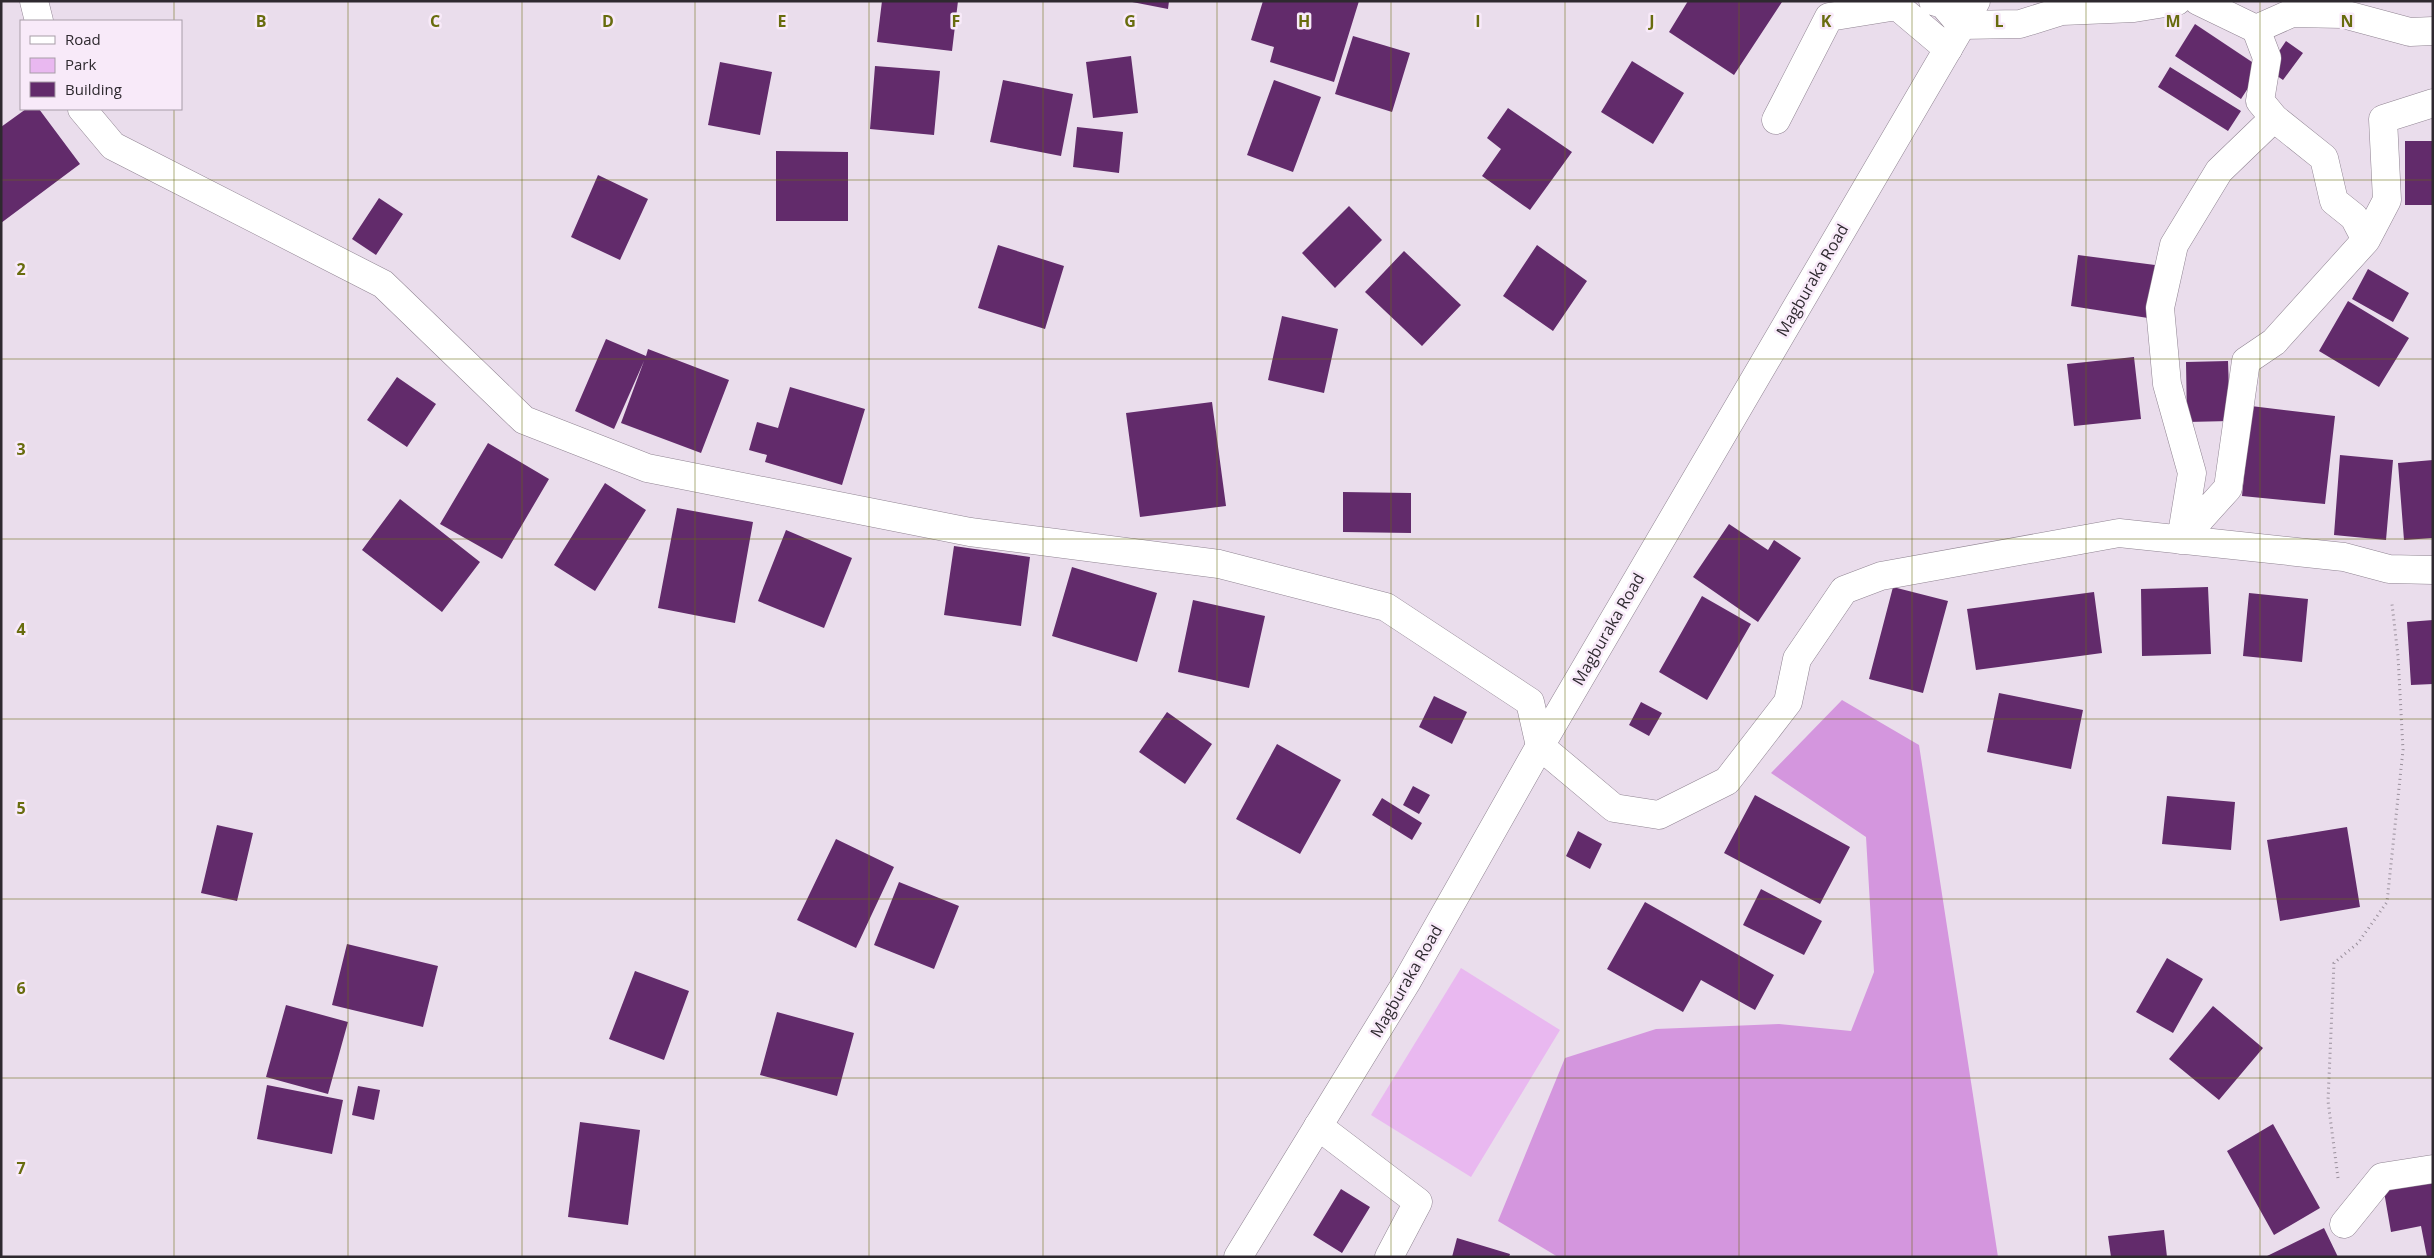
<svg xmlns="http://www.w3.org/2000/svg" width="2434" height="1258" font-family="'Open Sans',sans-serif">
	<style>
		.green { fill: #e9b8f0 }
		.forest { fill: #d496de }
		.building { fill: #622b6b }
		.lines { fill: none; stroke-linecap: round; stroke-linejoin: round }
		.minor-casing { stroke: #908492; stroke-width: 29 }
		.primary-casing { stroke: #908492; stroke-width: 29 }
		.path { stroke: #998f9b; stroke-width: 3; stroke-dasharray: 1 4; stroke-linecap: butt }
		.minor { stroke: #fff; stroke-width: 28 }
		.primary { stroke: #fff; stroke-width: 28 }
		.grid { fill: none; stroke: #686c0e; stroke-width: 1; stroke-opacity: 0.55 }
		.labels { text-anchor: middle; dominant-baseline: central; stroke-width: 5; stroke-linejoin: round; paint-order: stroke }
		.street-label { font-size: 16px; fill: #2e292f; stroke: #f8eaf9 }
		.grid-label { font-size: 16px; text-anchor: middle; font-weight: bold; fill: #686c0e; stroke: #f8eaf9; stroke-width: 5; stroke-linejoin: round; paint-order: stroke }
	</style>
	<rect width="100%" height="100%" fill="#eaddec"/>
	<!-- green -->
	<path class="green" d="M1461,968L1560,1030L1471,1177L1371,1115Z"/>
	<!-- forest -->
	<path class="forest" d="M1842,700L1919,745L1998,1257H1558L1498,1221L1565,1058L1656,1029L1779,1024L1851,1031L1874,972L1866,837L1771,773Z"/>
	<!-- building -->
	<path class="building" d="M882,1H958L952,51L877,42Z
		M1127,1H1169L1168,9Z
		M1263,1H1359L1334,82L1270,62L1274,47L1251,40Z
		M1688,1H1781L1782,2L1734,75L1669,32Z
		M2195,24L2261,68L2241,99L2175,56Z
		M1353,36L1410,53L1392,112L1335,94Z
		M2286,41L2303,53L2283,80L2267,69Z
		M1131,56L1138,113L1093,118L1086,62Z
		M1632,61L1684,93L1653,144L1601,112Z
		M720,62L772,72L760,135L708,125Z
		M875,66L940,71L934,135L870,129Z
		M2170,67L2241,111L2228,131L2158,87Z
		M1003,80L1073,94L1061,156L990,142Z
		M1274,80L1321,97L1293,172L1247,155Z
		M1508,108L1572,152L1530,210L1482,176L1501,149L1487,138Z
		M26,109H39L80,164L1,223V127Z
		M1077,127L1123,132L1119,173L1073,167Z
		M2405,141H2433V205H2405Z
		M776,151L848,152V221H776Z
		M598,175L648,199L620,260L571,237Z
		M379,198L403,214L376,255L352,239Z
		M1349,206L1382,240L1335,288L1302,253Z
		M998,245L1064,266L1045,329L978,308Z
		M1537,245L1587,281L1553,331L1503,296Z
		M1404,251L1461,305L1422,346L1365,292Z
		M2078,255L2155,265L2148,318L2071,306Z
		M2368,269L2409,293L2393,322L2352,299Z
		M2348,301L2409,338L2379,387L2319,351Z
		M1282,316L1338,329L1324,393L1268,380Z
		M606,339L646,356L648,349L729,380L701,453L621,423L644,361L614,429L575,411Z
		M2134,357L2141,419L2074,426L2067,364Z
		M2228,361L2230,421L2187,422L2186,362Z
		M397,377L436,404L407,447L367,420Z
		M790,387L865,409L842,485L765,462L767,455L749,450L757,422L778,428Z
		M1212,402L1226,506L1140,517L1126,413Z
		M2251,406L2335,416L2325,504L2242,496Z
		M488,443L549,479L502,559L440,524Z
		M2340,455L2393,460L2386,540L2334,535Z
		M2433,460V538L2404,540L2398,463Z
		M605,483L646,510L595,591L554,565Z
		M1343,492L1411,493V533L1343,532Z
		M400,499L480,562L442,612L362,550Z
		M677,508L753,522L735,623L658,608Z
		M1729,524L1768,550L1774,540L1801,558L1758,622L1693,577Z
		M786,530L852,558L824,628L758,601Z
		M954,546L1030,557L1021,626L944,615Z
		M1072,567L1157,593L1137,662L1052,636Z
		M1893,587L1948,601L1923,693L1869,679Z
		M2208,587L2211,654L2142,656L2141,589Z
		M2094,592L2102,653L1976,670L1967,609Z
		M2249,593L2308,599L2302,662L2243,656Z
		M1702,596L1751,624L1707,700L1659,672Z
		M1193,600L1265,616L1249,688L1178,672Z
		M2433,620V684L2411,685L2407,622Z
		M1999,693L2083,710L2071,769L1987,752Z
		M1434,696L1467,712L1452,744L1419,727Z
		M1641,702L1662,713L1649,736L1629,725Z
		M1167,712L1212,744L1185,784L1139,752Z
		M1277,744L1341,780L1300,854L1236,819Z
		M1413,786L1430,795L1419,814L1403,805Z
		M1755,795L1850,847L1820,904L1724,853Z
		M2167,796L2235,802L2231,850L2162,844Z
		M1382,798L1422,823L1412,840L1372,815Z
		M217,825L253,833L237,901L201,893Z
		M2347,827L2360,907L2280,921L2267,840Z
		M1578,831L1602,844L1590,869L1566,856Z
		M836,839L894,867L856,948L797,920Z
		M899,882L959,906L934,969L874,945Z
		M1761,889L1822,921L1804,955L1743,925Z
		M1645,902L1774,975L1755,1010L1701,980L1683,1012L1607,969Z
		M347,944L438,966L423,1027L332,1005Z
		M2167,958L2203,979L2173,1033L2136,1012Z
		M635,971L689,991L664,1060L609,1039Z
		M286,1005L348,1022L328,1094L266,1077Z
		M2213,1006L2263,1048L2219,1100L2169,1059Z
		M777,1012L854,1033L837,1096L760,1075Z
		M267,1085L343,1100L332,1154L257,1139Z
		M358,1086L380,1090L374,1120L352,1115Z
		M580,1122L640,1130L628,1225L568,1217Z
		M2273,1124L2320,1208L2274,1235L2227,1151Z
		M2433,1178V1257H2427L2421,1226L2391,1232L2383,1186Z
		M1341,1189L1370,1207L1342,1253L1313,1235Z
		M2324,1228L2338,1257H2265Z
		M2164,1230L2167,1257H2111L2108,1236Z
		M1457,1238L1510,1254L1509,1257H1452Z"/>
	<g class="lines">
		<!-- minor casing -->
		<g class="minor-casing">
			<path id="minor" d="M34,1L39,21
				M1933,1L1943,4L1961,25L2020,24L2062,11L2134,8L2177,1
				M2198,1L2256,29L2267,58L2260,101L2274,118L2324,158L2334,201L2354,217L2366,240L2387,200L2383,119L2433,103
				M2256,29L2292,13L2343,14L2410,32L2433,31
				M82,109L113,146L383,284L524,420L647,468L970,532L1219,564L1386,607L1530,702L1540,746L1614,808L1659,815L1727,781L1788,702L1797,659L1844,590L1881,576L2119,533L2344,557L2389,569L2433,570
				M2274,118L2219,171L2174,245L2160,308L2167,384L2192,473L2181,540L2228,488L2246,361L2274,342L2366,240
				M1776,120L1829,17L1897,6L1948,49
				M1318,1126L1418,1202L1389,1257
				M2344,1224L2382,1177L2433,1169"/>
		</g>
		<!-- primary casing -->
		<g class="primary-casing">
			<path id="primary" d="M1238,1257L1406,983L1540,746L1976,1"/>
		</g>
		<!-- path -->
		<path class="path" d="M2338,1178L2328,1101L2334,963L2358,943L2387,902L2403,750L2398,656L2392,604"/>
		<!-- minor -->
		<use href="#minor" class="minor"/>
		<!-- primary -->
		<use href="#primary" class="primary"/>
	</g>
	<!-- grid -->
	<path class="grid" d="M174,1V21M348,1V1257M522,1V1257M695,1V1257M869,1V1257M1043,1V1257M1217,1V1257M1391,1V1257M1565,1V1257M1739,1V1257M1912,1V1257M2086,1V1257M2260,1V1257M174,109V1257M1,180H2433M1,359H2433M1,539H2433M1,719H2433M1,899H2433M1,1078H2433"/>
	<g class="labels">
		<!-- street labels -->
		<g class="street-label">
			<text transform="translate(1812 280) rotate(-60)">Magburaka Road</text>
			<text transform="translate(1608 629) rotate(-60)">Magburaka Road</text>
			<text transform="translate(1406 981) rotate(-60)">Magburaka Road</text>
		</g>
	</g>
	<g class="grid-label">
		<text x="261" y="27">B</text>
		<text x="435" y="27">C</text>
		<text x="608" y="27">D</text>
		<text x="782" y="27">E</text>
		<text x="956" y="27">F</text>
		<text x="1130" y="27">G</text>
		<text x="1304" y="27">H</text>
		<text x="1478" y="27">I</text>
		<text x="1652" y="27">J</text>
		<text x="1826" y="27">K</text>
		<text x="1999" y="27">L</text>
		<text x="2173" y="27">M</text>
		<text x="2347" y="27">N</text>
		<text x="21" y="275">2</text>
		<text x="21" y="455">3</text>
		<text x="21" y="635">4</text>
		<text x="21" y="814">5</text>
		<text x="21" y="994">6</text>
		<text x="21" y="1174">7</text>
	</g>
	<!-- border -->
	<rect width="2434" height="1258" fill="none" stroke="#2e292f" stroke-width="5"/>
	<!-- legend -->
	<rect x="20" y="20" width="162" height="90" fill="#f8eaf9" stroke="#a79da8"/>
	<rect x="30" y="36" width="25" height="8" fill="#ffffff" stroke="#a79da8"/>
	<text x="65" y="45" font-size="15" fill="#2e292f">Road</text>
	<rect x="30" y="58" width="25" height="15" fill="#e9b8f0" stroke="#a79da8"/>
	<text x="65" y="70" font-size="15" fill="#2e292f">Park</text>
	<rect x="30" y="82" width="25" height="15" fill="#622b6b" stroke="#a79da8"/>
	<text x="65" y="95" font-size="15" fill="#2e292f">Building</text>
</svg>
